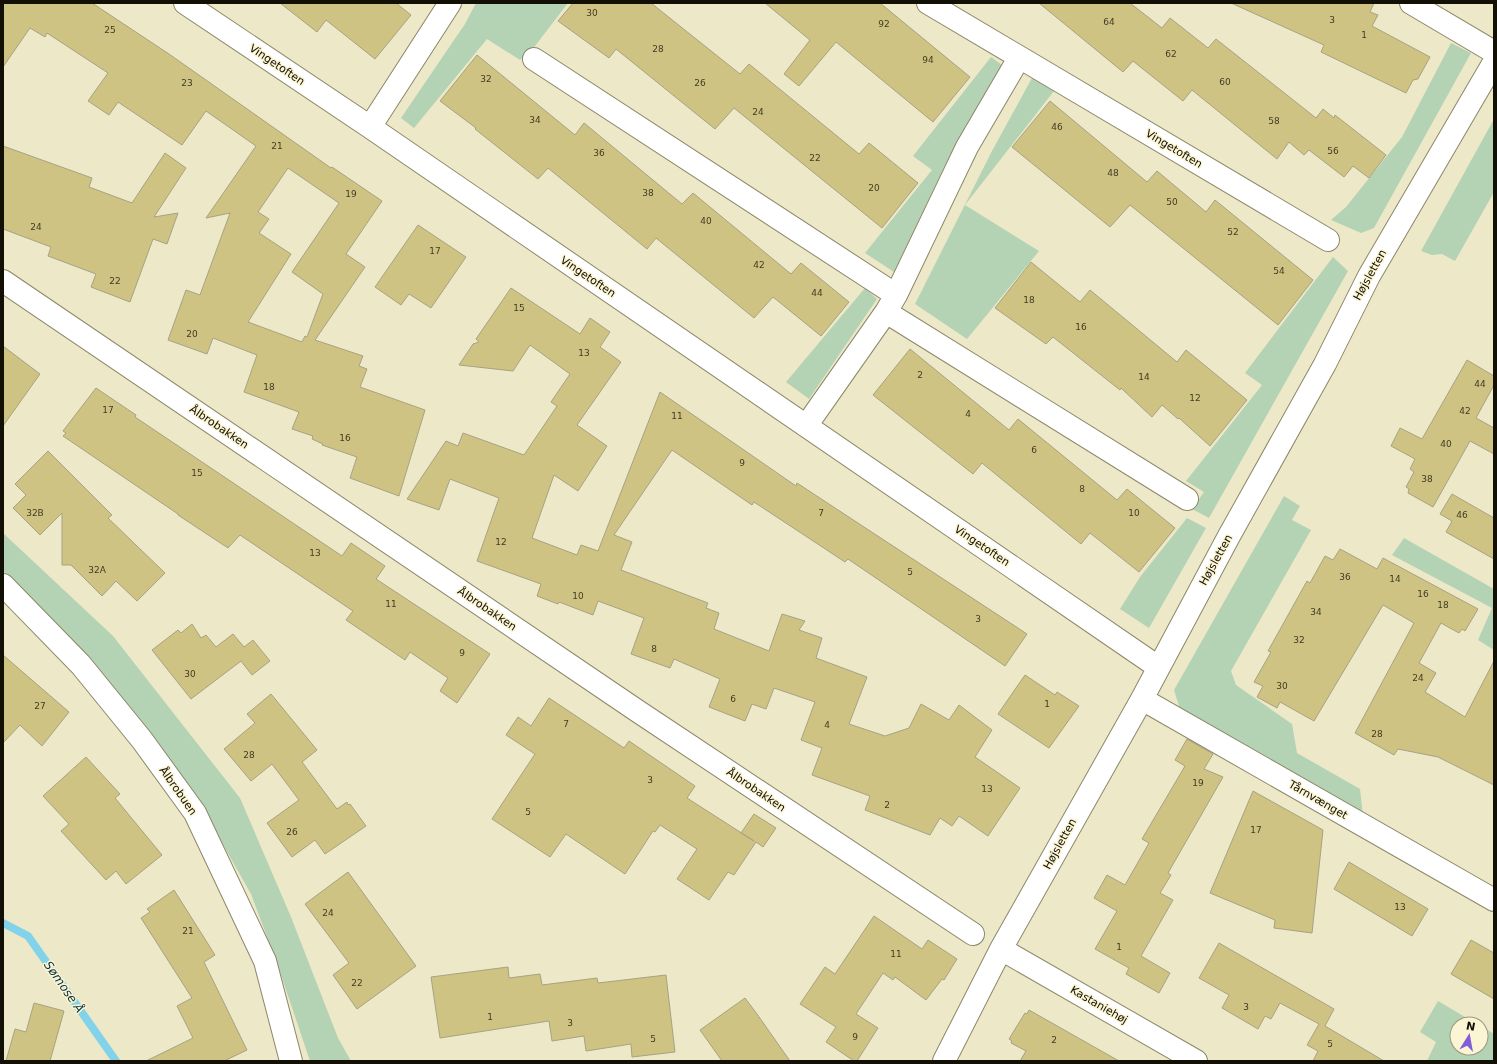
<svg xmlns="http://www.w3.org/2000/svg" width="1497" height="1064" font-family="'DejaVu Sans',sans-serif">
	<style>
		.green { fill: #b4d3b4 }
		.lines { fill: none; stroke-linecap: round; stroke-linejoin: round }
		.stream { stroke: #82d3e9; stroke-width: 8 }
		.building { fill: #cec382; stroke: #a7a283; fill-rule: evenodd }
		.street-casing { stroke: #8c8769; stroke-width: 24 }
		.street { stroke: #fff; stroke-width: 22 }
		.labels { text-anchor: middle; dominant-baseline: central; stroke-width: 3; stroke-linejoin: round; paint-order: stroke }
		.number-label { font-size: 9px; fill: #413c24 }
		.street-label { font-size: 11px; fill: #120f05; stroke: #fbf5d4 }
		.water-label { font-size: 12px; font-style: italic; fill: #0c333d; stroke: #fbf5d4 }
	</style>
	<rect width="100%" height="100%" fill="#ede8c7"/>
	<!-- green -->
	<path class="green" d="M476,3H568L535,46L520,60L487,39L414,128L401,118L465,24Z
		M1451,43L1471,53L1374,228L1361,233L1331,220L1346,207L1402,137Z
		M991,57L1002,65L946,163L894,272L865,253L932,170L913,156Z
		M1032,78L1054,91L965,205L1039,251L967,339L915,304L992,151Z
		M1494,119V192L1455,261L1442,254L1432,255L1421,251Z
		M1333,257L1348,271L1209,518L1192,509L1204,492L1186,481L1262,385L1245,373Z
		M865,288L877,299L809,399L786,382Z
		M1284,496L1300,506L1292,520L1311,530L1231,671L1236,685L1292,724L1297,753L1360,789L1363,816L1180,709L1174,690Z
		M1187,518L1206,528L1149,628L1120,609L1140,577Z
		M3,533L113,636L240,798L291,917L338,1038L351,1061H310L279,969L251,894L212,825L145,727L26,592L3,571Z
		M1404,538L1494,589V650L1478,640L1492,608L1392,555Z
		M1438,1001L1477,1024H1457V1048H1481V1026L1494,1034V1061H1427L1436,1042L1420,1032Z"/>
	<g class="lines">
		<!-- stream -->
		<path class="stream" d="M3,923L28,936L116,1061"/>
	</g>
	<!-- building -->
	<path class="building" d="M3,3H92L169,54L331,168L332,167L382,201L346,254L365,267L315,340L363,356L359,366L367,369L360,387L425,410L399,496L350,478L357,457L322,445L323,444L312,439L313,436L292,429L299,412L244,392L257,355L213,338L207,354L168,340L186,290L200,295L230,213L206,218L256,146L206,111L182,145L118,102L109,115L88,101L108,73L47,33L45,37L30,28L3,67ZM288,168L339,203L292,272L323,294L307,337L305,336L302,342L248,322L291,254L259,233L269,219L258,212Z
		M280,3H396L411,15L375,59L326,20L317,32Z
		M573,3H651L740,74L749,64L859,154L869,143L918,183L882,228L734,108L715,129L616,49L609,58L558,21Z
		M765,3H880L970,77L933,122L836,42L799,86L784,74L810,40Z
		M1039,3H1130L1162,28L1170,18L1208,48L1216,39L1316,118L1323,109L1334,118L1335,115L1386,155L1369,178L1353,166L1344,177L1309,150L1304,155L1289,142L1277,159L1192,90L1183,101L1133,61L1123,72Z
		M1231,3H1374L1370,12L1378,15L1372,26L1430,57L1418,79L1413,80L1406,93L1321,52L1324,45Z
		M477,55L575,135L584,123L682,204L693,193L791,274L801,263L849,302L821,336L773,297L754,318L656,238L647,249L548,168L538,179L475,129L476,128L440,101Z
		M1050,101L1147,182L1157,171L1206,212L1215,200L1313,280L1278,325L1130,205L1110,227L1012,147Z
		M3,146L92,178L89,187L132,203L165,153L186,168L154,217L178,213L167,244L153,239L130,302L91,287L96,274L48,256L51,247L3,229Z
		M418,225L466,257L431,308L409,294L401,305L375,287Z
		M1031,262L1080,302L1090,290L1177,362L1186,350L1247,400L1210,446L1179,418L1178,419L1162,405L1152,417L1121,388L1120,390L1053,337L1046,344L995,308Z
		M511,288L580,334L590,318L610,332L600,347L621,362L577,425L607,446L578,491L554,475L532,538L577,555L581,545L598,551L660,392L796,486L797,483L1027,634L1005,666L848,559L845,562L754,502L752,505L672,450L614,535L632,542L621,570L708,603L706,608L719,613L714,629L769,651L782,614L805,621L799,630L822,638L816,658L867,677L849,724L885,736L909,728L921,704L949,720L959,705L992,730L975,757L1020,788L988,836L959,816L952,826L940,818L930,835L865,810L870,796L812,775L822,748L801,740L815,702L774,688L766,709L752,704L745,721L709,707L720,679L674,659L670,668L631,654L644,618L598,601L593,615L559,602L558,604L537,596L541,584L477,561L499,498L450,479L439,510L407,499L446,441L458,446L463,433L524,455L557,406L551,402L570,374L530,345L513,371L459,365L473,344L479,342L476,339Z
		M3,346L40,374L3,426Z
		M910,349L1009,430L1018,419L1117,500L1127,489L1175,528L1139,572L1090,533L1081,544L982,463L973,474L873,395Z
		M1467,360L1494,376V385L1476,418L1494,428V454L1470,441L1433,507L1408,493L1409,489L1406,487L1414,472L1410,469L1415,459L1391,446L1400,428L1422,439Z
		M96,388L136,415L135,417L342,556L351,543L385,566L376,579L490,654L457,703L440,691L448,678L410,652L405,660L346,620L353,611L240,535L228,548L178,515V514L63,436L66,433L63,431Z
		M48,451L112,515L108,518L165,573L137,601L116,581L102,596L71,565H62V513L40,535L13,508L26,495L15,484Z
		M1452,494L1494,518V559L1446,532L1452,521L1440,514Z
		M1340,549L1377,569L1383,558L1478,609L1465,631L1462,629L1459,633L1441,623L1419,663L1436,673L1425,692L1465,717L1494,661V785L1438,757L1398,749L1394,755L1355,733L1414,623L1383,605L1314,721L1280,702L1277,708L1257,697L1263,686L1254,682L1271,652L1268,651L1307,581L1310,583L1325,556L1333,560Z
		M192,624L201,638L206,635L216,647L233,634L244,647L253,640L270,661L252,675L241,661L191,699L152,650L178,630L181,633Z
		M3,655L69,712L42,746L20,725L3,743Z
		M1025,675L1055,695L1057,692L1079,706L1049,748L998,714Z
		M271,694L317,750L302,762L337,809L347,802L348,805L350,804L366,826L325,854L315,840L292,857L267,823L299,800L272,764L251,781L224,749L255,723L247,714Z
		M549,698L624,748L629,741L695,786L687,798L754,841L741,833L754,814L776,828L763,847L756,842L734,875L728,872L709,900L677,879L697,849L660,825L655,832L653,831L625,874L566,834L550,857L492,819L535,754L506,735L518,717L531,726Z
		M1187,739L1213,754L1204,769L1223,777L1168,873L1171,875L1160,893L1173,900L1141,956L1170,973L1159,993L1126,974L1129,968L1095,949L1117,911L1094,898L1107,875L1125,885L1149,843L1142,839L1185,766L1175,760Z
		M86,757L120,794L115,798L162,855L126,884L116,871L106,880L61,831L69,824L43,796Z
		M1253,791L1323,830L1312,933L1274,928L1275,920L1210,893Z
		M1349,862L1428,909L1412,936L1334,889Z
		M348,872L416,966L357,1009L333,975L349,963L305,904Z
		M174,890L215,955L204,962L247,1050L224,1061H146L193,1038L177,1006L192,998L141,918L150,912L147,909Z
		M874,916L922,949L928,940L957,959L944,980L942,979L926,1000L895,977L893,980L883,973L856,1014L878,1028L857,1061H854L826,1042L836,1027L800,1004L825,967L835,974Z
		M1471,940L1494,953V999L1451,974Z
		M1219,943L1334,1009L1325,1026L1384,1061H1313L1318,1051L1307,1045L1319,1024L1280,1003L1271,1019L1265,1016L1258,1029L1222,1008L1229,995L1199,978Z
		M508,967L509,978L540,974L542,985L597,978L598,983L666,975L675,1052L632,1057L631,1044L586,1051L584,1036L552,1041L549,1021L440,1038L431,977Z
		M745,998L757,1014L790,1061H722L700,1030Z
		M34,1003L64,1011L50,1061H6L15,1029L26,1032Z
		M1029,1010L1119,1061H1020L1026,1051L1011,1043L1012,1041L1009,1039L1025,1013L1027,1014Z"/>
	<g class="lines">
		<!-- street casing -->
		<g class="street-casing">
			<path id="street" d="M185,3L370,127L1158,667
				M928,3L1328,240
				M1411,3L1494,52
				M534,59L896,295
				M370,127L450,3
				M3,281L639,712L973,934
				M886,312L1187,499
				M806,426L886,312L896,295L967,147L1019,58
				M3,585L81,665L142,740L195,813L265,961L291,1061
				M1142,699L1494,900
				M1001,949L1196,1061
				M944,1061L1001,949L1142,699L1229,536L1325,364L1369,276L1494,62"/>
		</g>
		<!-- street -->
		<use href="#street" class="street"/>
	</g>
	<g class="labels">
		<!-- number labels -->
		<g class="number-label">
			<text x="592" y="13">30</text>
			<text x="1332" y="20">3</text>
			<text x="1109" y="22">64</text>
			<text x="884" y="24">92</text>
			<text x="110" y="30">25</text>
			<text x="1364" y="35">1</text>
			<text x="658" y="49">28</text>
			<text x="1171" y="54">62</text>
			<text x="928" y="60">94</text>
			<text x="486" y="79">32</text>
			<text x="1225" y="82">60</text>
			<text x="187" y="83">23</text>
			<text x="700" y="83">26</text>
			<text x="758" y="112">24</text>
			<text x="535" y="120">34</text>
			<text x="1274" y="121">58</text>
			<text x="1057" y="127">46</text>
			<text x="277" y="146">21</text>
			<text x="1333" y="151">56</text>
			<text x="599" y="153">36</text>
			<text x="815" y="158">22</text>
			<text x="1113" y="173">48</text>
			<text x="874" y="188">20</text>
			<text x="648" y="193">38</text>
			<text x="351" y="194">19</text>
			<text x="1172" y="202">50</text>
			<text x="706" y="221">40</text>
			<text x="36" y="227">24</text>
			<text x="1233" y="232">52</text>
			<text x="435" y="251">17</text>
			<text x="759" y="265">42</text>
			<text x="1279" y="271">54</text>
			<text x="115" y="281">22</text>
			<text x="817" y="293">44</text>
			<text x="1029" y="300">18</text>
			<text x="519" y="308">15</text>
			<text x="1081" y="327">16</text>
			<text x="192" y="334">20</text>
			<text x="584" y="353">13</text>
			<text x="920" y="375">2</text>
			<text x="1144" y="377">14</text>
			<text x="1480" y="384">44</text>
			<text x="269" y="387">18</text>
			<text x="1195" y="398">12</text>
			<text x="108" y="410">17</text>
			<text x="1465" y="411">42</text>
			<text x="968" y="414">4</text>
			<text x="677" y="416">11</text>
			<text x="345" y="438">16</text>
			<text x="1446" y="444">40</text>
			<text x="1034" y="450">6</text>
			<text x="742" y="463">9</text>
			<text x="197" y="473">15</text>
			<text x="1427" y="479">38</text>
			<text x="1082" y="489">8</text>
			<text x="35" y="513">32B</text>
			<text x="821" y="513">7</text>
			<text x="1134" y="513">10</text>
			<text x="1462" y="515">46</text>
			<text x="501" y="542">12</text>
			<text x="315" y="553">13</text>
			<text x="97" y="570">32A</text>
			<text x="910" y="572">5</text>
			<text x="1345" y="577">36</text>
			<text x="1395" y="579">14</text>
			<text x="1423" y="594">16</text>
			<text x="578" y="596">10</text>
			<text x="391" y="604">11</text>
			<text x="1443" y="605">18</text>
			<text x="1316" y="612">34</text>
			<text x="978" y="619">3</text>
			<text x="1299" y="640">32</text>
			<text x="654" y="649">8</text>
			<text x="462" y="653">9</text>
			<text x="190" y="674">30</text>
			<text x="1418" y="678">24</text>
			<text x="1282" y="686">30</text>
			<text x="733" y="699">6</text>
			<text x="1047" y="704">1</text>
			<text x="40" y="706">27</text>
			<text x="566" y="724">7</text>
			<text x="827" y="725">4</text>
			<text x="1377" y="734">28</text>
			<text x="249" y="755">28</text>
			<text x="650" y="780">3</text>
			<text x="1198" y="783">19</text>
			<text x="987" y="789">13</text>
			<text x="887" y="805">2</text>
			<text x="528" y="812">5</text>
			<text x="1256" y="830">17</text>
			<text x="292" y="832">26</text>
			<text x="1400" y="907">13</text>
			<text x="328" y="913">24</text>
			<text x="188" y="931">21</text>
			<text x="1119" y="947">1</text>
			<text x="896" y="954">11</text>
			<text x="357" y="983">22</text>
			<text x="1246" y="1007">3</text>
			<text x="490" y="1017">1</text>
			<text x="570" y="1023">3</text>
			<text x="855" y="1037">9</text>
			<text x="653" y="1039">5</text>
			<text x="1054" y="1040">2</text>
			<text x="1330" y="1044">5</text>
		</g>
		<!-- street labels -->
		<g class="street-label">
			<text transform="translate(277 65) rotate(34)">Vingetoften</text>
			<text transform="translate(1174 149) rotate(31)">Vingetoften</text>
			<text transform="translate(1370 275) rotate(-61)">Højsletten</text>
			<text transform="translate(588 277) rotate(34)">Vingetoften</text>
			<text transform="translate(219 427) rotate(34)">Ålbrobakken</text>
			<text transform="translate(982 546) rotate(34)">Vingetoften</text>
			<text transform="translate(1216 560) rotate(-61)">Højsletten</text>
			<text transform="translate(487 609) rotate(34)">Ålbrobakken</text>
			<text transform="translate(756 790) rotate(34)">Ålbrobakken</text>
			<text transform="translate(178 791) rotate(55)">Ålbrobuen</text>
			<text transform="translate(1318 800) rotate(30)">Tårnvænget</text>
			<text transform="translate(1060 844) rotate(-61)">Højsletten</text>
			<text transform="translate(1099 1005) rotate(30)">Kastaniehøj</text>
		</g>
		<!-- water labels -->
		<g class="water-label">
			<text transform="translate(64 987) rotate(55)">Sømose Å</text>
		</g>
	</g>
	<!-- border -->
	<rect width="1497" height="1064" fill="none" stroke="#120f05" stroke-width="8"/>
	<!-- north arrow -->
	<g transform="translate(1469 1036) rotate(11)"><circle r="19" fill="#fbf5d4" stroke="#9e9981"/>
	<path d="M0-3L7 15L0 10L-7 15Z" fill="#835dd8"/>
	<text y="-6" font-size="11" font-weight="bold" text-anchor="middle" fill="#120f05">N</text>
	</g>
</svg>
